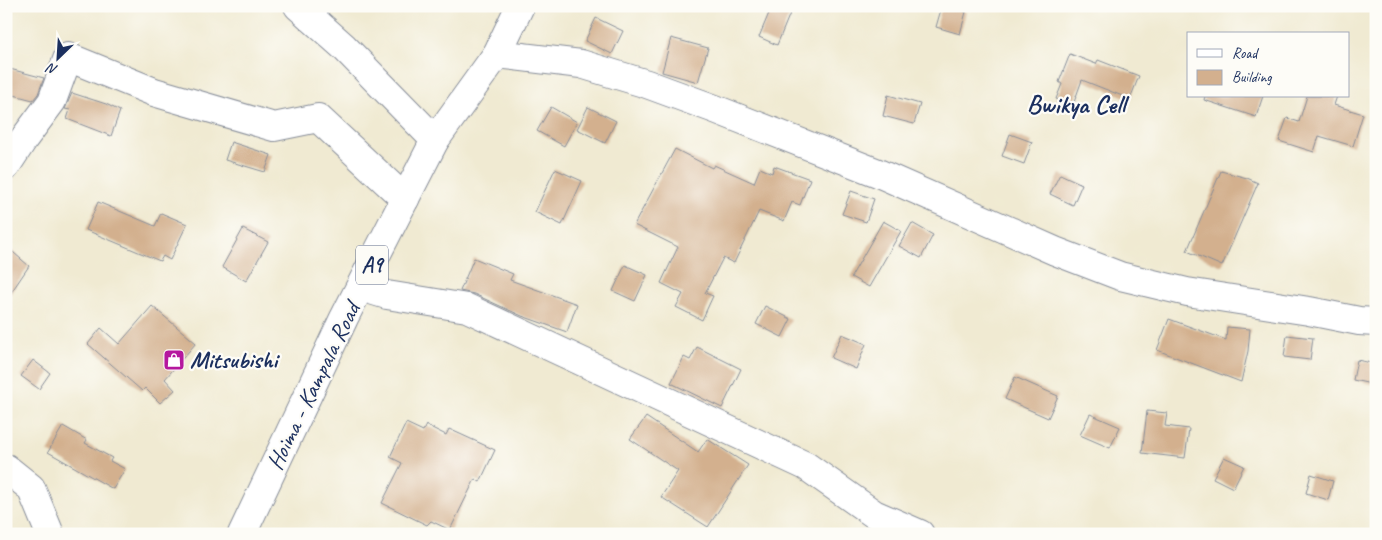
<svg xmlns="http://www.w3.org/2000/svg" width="1382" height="540" font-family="Caveat,sans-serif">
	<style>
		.building { fill: #d3b08e }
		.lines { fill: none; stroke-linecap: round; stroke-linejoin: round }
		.minor-casing { stroke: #868c98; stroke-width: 30 }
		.major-casing { stroke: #868c98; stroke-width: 30 }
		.minor { stroke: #fff; stroke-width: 28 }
		.major { stroke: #fff; stroke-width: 28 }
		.labels { text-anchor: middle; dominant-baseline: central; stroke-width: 4.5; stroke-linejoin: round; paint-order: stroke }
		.shield { fill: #fdfcf7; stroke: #5f6c8c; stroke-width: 1 }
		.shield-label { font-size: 22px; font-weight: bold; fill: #1b2f5e }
		.poi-label { font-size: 24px; font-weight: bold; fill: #1b2f5e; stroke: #fdfcf7; text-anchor: start }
		.street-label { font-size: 24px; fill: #1b2f5e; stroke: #fdfcf7 }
		.quarter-label { font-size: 26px; font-weight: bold; fill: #1b2f5e; stroke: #fdfcf7 }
	</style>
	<rect width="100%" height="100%" fill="#fdfcf7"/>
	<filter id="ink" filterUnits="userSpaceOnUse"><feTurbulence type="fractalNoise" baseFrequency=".02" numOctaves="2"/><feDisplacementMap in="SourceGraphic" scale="10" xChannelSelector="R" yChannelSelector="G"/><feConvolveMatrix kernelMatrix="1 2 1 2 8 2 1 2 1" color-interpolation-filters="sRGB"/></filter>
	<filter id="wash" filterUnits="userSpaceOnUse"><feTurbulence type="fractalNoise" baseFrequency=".0096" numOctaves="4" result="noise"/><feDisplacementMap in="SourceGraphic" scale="20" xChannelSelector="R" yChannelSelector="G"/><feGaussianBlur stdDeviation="1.12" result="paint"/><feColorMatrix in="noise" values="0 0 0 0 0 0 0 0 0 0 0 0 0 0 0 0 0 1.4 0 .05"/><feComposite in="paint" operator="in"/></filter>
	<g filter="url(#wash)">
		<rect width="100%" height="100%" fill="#f0ead2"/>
		<g id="blocks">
			<!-- building -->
			<path class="building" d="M772,6H793L777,45L759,37Z
				M942,6H951L966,12L960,34L936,27Z
				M596,18L623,31L612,54L585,41Z
				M671,38L708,48L698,82L662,72Z
				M1070,54L1096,64L1098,60L1139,76L1130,99L1082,80L1073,105L1056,99L1062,84L1059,82Z
				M6,68L44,78L38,94L33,100L6,93Z
				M72,93L106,104L120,111L111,136L67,119L70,110L65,109Z
				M888,95L920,104L914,124L883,116Z
				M1205,96H1263L1256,117L1204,100Z
				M1307,96H1337L1334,105L1363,114L1353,146L1319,136L1314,152L1279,141L1287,118L1299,122Z
				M551,107L577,122L564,146L537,131Z
				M588,107L616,121L605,143L577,129Z
				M1010,134L1032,142L1024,164L1002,156Z
				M231,142L271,155L265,172L225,160Z
				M675,149L712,168L714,165L754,183L760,168L772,173L774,166L810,179L800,205L792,202L784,221L759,211L734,263L723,258L705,293L713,296L702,320L676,307L683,294L661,283L678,247L634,225Z
				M555,169L582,181L562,225L535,212Z
				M1221,171L1247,178L1258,183L1222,266L1187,251Z
				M1060,174L1082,184L1073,205L1050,194Z
				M851,191L874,199L866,222L842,214Z
				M98,202L155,226L161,213L187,224L170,260L163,256L160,261L86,230Z
				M883,221L901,231L869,287L851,277Z
				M912,223L933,235L921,258L899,246Z
				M243,229L268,242L246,281L222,267Z
				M6,246L29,266L6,300Z
				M474,258L513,274L510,280L577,304L567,332L522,316L474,294L460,291Z
				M625,265L647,275L635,301L613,291Z
				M152,306L196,343L165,379L175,390L160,403L145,388L142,391L88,344L101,328L119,344Z
				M765,306L791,319L782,337L756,324Z
				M1169,319L1226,340L1227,327L1250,329L1248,351L1241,382L1157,350Z
				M842,334L866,344L856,369L831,358Z
				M1287,335L1313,338L1310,360L1284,357Z
				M697,347L741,369L722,408L671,383L684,357L690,360Z
				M33,360L50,373L39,389L21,376Z
				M1357,360L1376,364V385L1353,380Z
				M1015,377L1058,396L1048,418L1005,399Z
				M1147,411L1167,413L1165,426L1189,429L1185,458L1142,453Z
				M1090,414L1120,427L1110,448L1080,435Z
				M646,417L698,452L707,439L748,465L708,527L661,497L678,471L630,439Z
				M406,423L423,431L426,425L446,435L449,429L495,450L480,482L475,479L450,530L431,521L427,525L382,503L402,463L390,457Z
				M63,426L87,440L85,443L112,458L110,461L125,469L113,489L48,452Z
				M1224,457L1244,466L1233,488L1213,478Z
				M1311,474L1333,481L1328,500L1306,493Z"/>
		</g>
	</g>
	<g filter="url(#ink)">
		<use href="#blocks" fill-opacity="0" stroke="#868c98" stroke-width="1"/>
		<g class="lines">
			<!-- minor casing -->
			<g class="minor-casing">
				<path id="minor" d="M298,6L344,47L435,140
					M497,54L581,64L647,84L715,109L878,173L1055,251L1120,276L1187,292L1309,311L1359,321L1376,322
					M6,166L23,140L52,101L68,57L154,92L274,127L318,118L405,199
					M361,287L387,295L467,308L806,466L874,514L920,534
					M6,468L31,488L50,534"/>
			</g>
			<!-- major casing -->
			<g class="major-casing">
				<path id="major" d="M242,534L344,318L435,140L497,54L520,6"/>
			</g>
			<!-- minor -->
			<use href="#minor" class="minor"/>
			<!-- major -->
			<use href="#major" class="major"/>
		</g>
	</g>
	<!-- icons -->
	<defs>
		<g id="shop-square" transform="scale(1.125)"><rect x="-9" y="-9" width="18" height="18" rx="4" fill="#b5179e" stroke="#fdfcf7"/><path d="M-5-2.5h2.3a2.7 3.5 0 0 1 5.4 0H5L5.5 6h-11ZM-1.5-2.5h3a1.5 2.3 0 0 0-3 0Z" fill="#fff"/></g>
	</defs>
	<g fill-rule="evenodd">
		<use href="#shop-square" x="174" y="360"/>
	</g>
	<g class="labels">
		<!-- shield labels -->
		<rect class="shield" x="356" y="245.5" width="32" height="39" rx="4"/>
		<g class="shield-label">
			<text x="372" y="265">A9</text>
		</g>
		<!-- poi labels -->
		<g class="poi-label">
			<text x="190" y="360">Mitsubishi</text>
		</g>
		<!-- street labels -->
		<g class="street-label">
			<text transform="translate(313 386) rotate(-64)">Hoima - Kampala Road</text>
		</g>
		<!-- quarter labels -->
		<g class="quarter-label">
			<text x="1076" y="104">Bwikya Cell</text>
		</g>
	</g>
	<!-- margin -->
	<rect width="1382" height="540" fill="none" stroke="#fdfcf7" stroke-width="25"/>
	<!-- legend -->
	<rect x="1187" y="32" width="162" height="65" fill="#fdfcf7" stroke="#a3aaba"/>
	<rect x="1197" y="49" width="25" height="8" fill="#ffffff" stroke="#a3aaba"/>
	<text x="1232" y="58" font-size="15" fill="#1b2f5e">Road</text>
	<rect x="1197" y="70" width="25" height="15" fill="#d3b08e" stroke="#a3aaba"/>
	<text x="1232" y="82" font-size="15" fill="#1b2f5e">Building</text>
	<!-- north arrow -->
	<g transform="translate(58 58) rotate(205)" stroke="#fdfcf7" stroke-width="4" paint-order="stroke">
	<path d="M0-4L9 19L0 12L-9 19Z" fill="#1b2f5e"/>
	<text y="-8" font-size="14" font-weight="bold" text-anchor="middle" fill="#1b2f5e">N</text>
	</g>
</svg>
